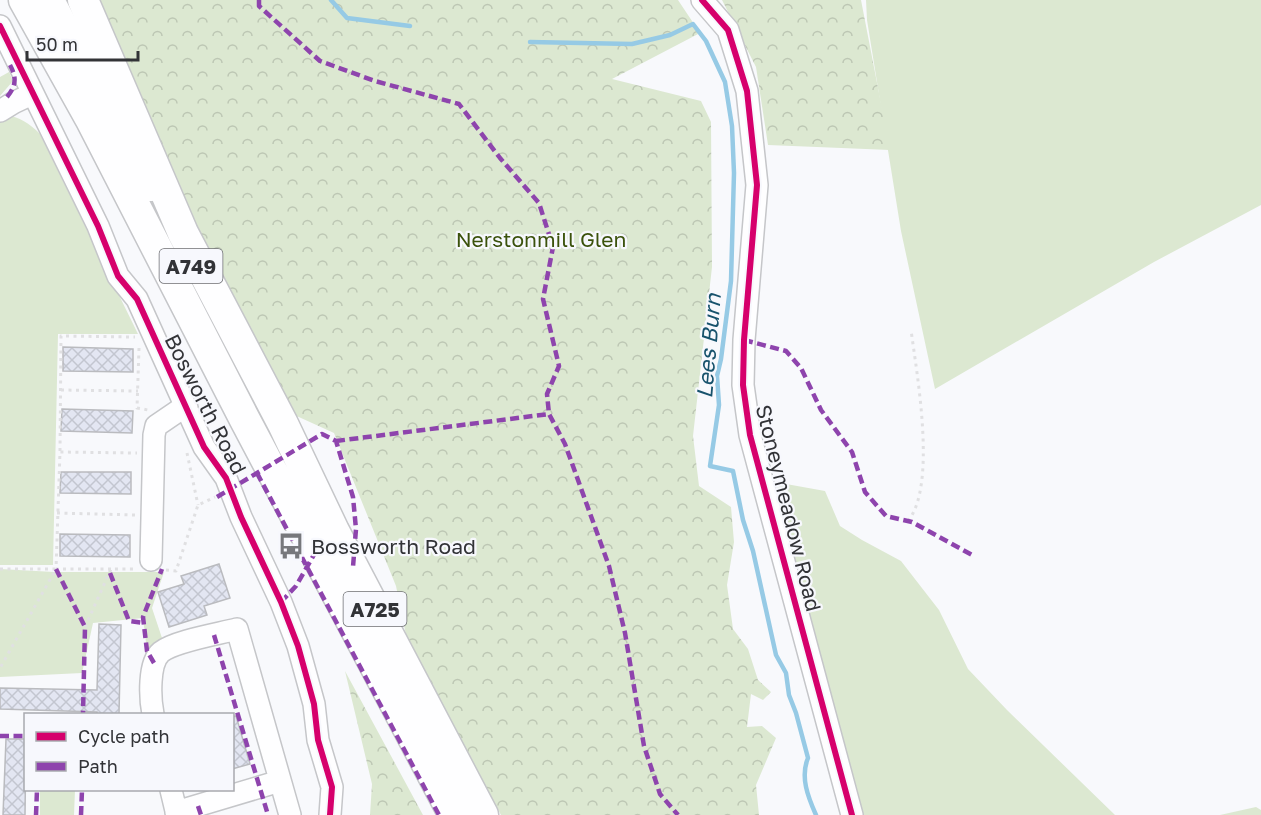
<svg xmlns="http://www.w3.org/2000/svg" width="1261" height="815" font-family="'Golos Text',sans-serif">
	<style>
		.green { fill: #dce8d1 }
		.forest { fill: url(#forest-crowns) }
		.lines { fill: none; stroke-linecap: round; stroke-linejoin: round }
		.stream { stroke: #96cae5; stroke-width: 4.5 }
		.building { fill: url(#building-cross-hatch); stroke: #babbbf; stroke-width: 1.5 }
		.minor-casing { stroke: #c5c6c9; stroke-width: 24 }
		.major-casing { stroke: #c5c6c9; stroke-width: 28 }
		.highway-casing { stroke: #c5c6c9; stroke-width: 33 }
		.path { stroke: #e0e0e2; stroke-width: 3; stroke-dasharray: 3 4.5; stroke-linecap: butt }
		.minor { stroke: #fefeff; stroke-width: 21 }
		.major { stroke: #fefeff; stroke-width: 26 }
		.highway { stroke: #fefeff; stroke-width: 30 }
		.quiet { stroke: #8e44ad; stroke-width: 4.5; stroke-dasharray: 9 4.5; stroke-linecap: butt }
		.cycleway-casing { stroke: #f7f8fd; stroke-width: 10 }
		.cycleway { stroke: #d6006c; stroke-width: 6 }
		.labels { text-anchor: middle; dominant-baseline: central; stroke-width: 4.5; stroke-linejoin: round; paint-order: stroke }
		.shield { fill: #f7f8fd; stroke: #6d6e72; stroke-width: 1.5 }
		.shield-label { font-size: 20px; font-weight: bold; fill: #323337 }
		.park-label { font-size: 21px; fill: #3b520c; stroke: #f7f8fd }
		.street-label { font-size: 21px; fill: #323337; stroke: #f7f8fd }
		.poi-label { font-size: 21px; fill: #323337; stroke: #f7f8fd; text-anchor: start }
		.water-label { font-size: 22px; font-style: italic; fill: #17526c; stroke: #f7f8fd }
	</style>
	<defs>
		<pattern id="forest-crowns" width="20" height="18" patternUnits="userSpaceOnUse" patternTransform="scale(1.5)"><rect width="20" height="18" fill="#dce8d1"/><path d="M2 6a3 3 0 1 1 6 0M12 15a3 3 0 1 1 6 0" fill="none" stroke="#bdc7b4"/></pattern>
		<pattern id="building-cross-hatch" width="8" height="8" patternUnits="userSpaceOnUse" patternTransform="scale(1.5)"><rect width="8" height="8" fill="#e3e6f2"/><path d="M0 0l8 8M0 8l8-8" fill="none" stroke="#c3c6d0"/></pattern>
	</defs>
	<rect width="100%" height="100%" fill="#f8f9fc"/>
	<!-- green -->
	<path class="green" d="M866,0H1261V205L1154,262L935,389L901,231L867,20Z
		M9,72L13,81L0,96V77Z
		M5,115C20,117 29,123 40,134L138,334H58L53,565H0V118Z
		M775,482L825,491L840,526L862,540L901,561L939,610L968,669L1007,710L1115,815H858Z
		M0,569L54,572H164L152,608L162,638L147,651L143,618L93,623L82,673L0,677Z
		M40,790H75L74,815H40Z
		M1256,807L1261,810V815H1220Z"/>
	<!-- forest -->
	<path class="forest" d="M96,0H678L700,33L612,79L701,101L711,122L712,267L693,436L699,486L731,507L734,542L727,585L733,629L748,649L758,680L771,692L763,700L751,694L747,727L762,726L776,738L756,785L759,815H501L406,635L396,586L334,433L290,413L154,141Z
		M722,0H861L890,150L768,145L756,67Z
		M345,671L423,815H370L372,784Z"/>
	<g class="lines">
		<!-- stream -->
		<path class="stream" d="M331,0L347,18L410,26
			M530,42L632,44L670,35L693,24L706,41L725,82L732,126L734,173L731,281L721,359L717,376L719,405L710,466L733,471L743,520L753,551L776,655L786,673L789,695L796,713L808,758C800,777 808,797 816,815"/>
	</g>
	<!-- building -->
	<path class="building" d="M63,347L133,349V372L63,371Z
		M62,409L133,411L132,433L61,431Z
		M61,472H131V494L60,493Z
		M60,534L130,535V557L60,556Z
		M219,564L230,598L204,606L207,615L169,627L158,592L184,584L181,576Z
		M99,624L121,625L119,714H97V712L0,709V688L97,690Z
		M236,716L250,764L232,769V717Z
		M6,739H26L25,815H3Z"/>
	<g class="lines">
		<!-- minor casing -->
		<g class="minor-casing">
			<path id="minor" d="M702,0L728,30L747,91L757,185L744,340L743,385L750,435L852,815
				M0,26L98,226L118,276L137,299L204,447L226,478L241,517L281,602L298,646L314,704L318,740L332,787L330,815
				M0,111L13,103L32,94
				M151,560L154,435L156,426L178,411L187,408
				M153,714C150,699 148,663 161,652C175,641 218,634 237,629L290,815
				M171,790L177,815
				M176,812L280,781"/>
		</g>
		<!-- major casing -->
		<g class="major-casing">
			<path id="major" d="M51,0L151,188"/>
		</g>
		<!-- highway casing -->
		<g class="highway-casing">
			<path id="highway" d="M24,0L91,120L244,418L454,815
				M83,0L183,233L283,424L334,531L483,815"/>
		</g>
		<!-- path -->
		<path class="path" d="M139,348L137,408L148,410
			M61,390L138,391
			M60,451L61,336L135,337
			M187,453L198,505
			M57,513L135,515
			M908,521C937,485 917,375 911,330
			M0,569H56L0,668
			M111,569H56L60,452L137,453
			M166,570L176,571L198,505L215,497
			M85,627L111,569H135"/>
		<!-- minor -->
		<use href="#minor" class="minor"/>
		<!-- major -->
		<use href="#major" class="major"/>
		<!-- highway -->
		<use href="#highway" class="highway"/>
		<!-- quiet -->
		<path class="quiet" d="M259,0V6L320,61L375,81L459,104L500,158L539,203L553,247L543,299L559,366L547,394L549,414L565,444L609,566L625,633L644,746L660,794L678,815
			M7,97C16,86 17,78 10,65
			M744,340L786,351L801,368L821,410L852,452L865,492L886,516L912,522L974,556
			M336,441L549,414
			M257,473L439,815
			M217,497L322,434L336,441L353,497L356,529L353,567
			M56,569L85,627L83,714
			M110,573L129,621L144,623
			M281,602L296,586L315,553
			M214,635L268,815
			M154,663L147,651L143,617L162,569
			M0,736H26
			M198,806L201,815
			M36,815L37,790
			M81,815L82,790"/>
		<!-- cycleway casing -->
		<g class="cycleway-casing">
			<path id="cycleway" d="M702,0L728,30L747,91L757,185L744,340L743,385L750,435L852,815
				M0,26L98,226L118,276L137,299L204,447L226,478L241,517L281,602L298,646L314,704L318,740L332,787L330,815"/>
		</g>
		<!-- cycleway -->
		<use href="#cycleway" class="cycleway"/>
	</g>
	<!-- icons -->
	<defs>
		<g id="bus-bare" transform="scale(2.07)"><path d="M-5-6H5V4H4V6H2V4H-2V6H-4V4H-5ZM-3.5-4V0h7V-4ZM-3.5 1.2v1.5H-2V1.2ZM2 1.2v1.5H3.5V1.2Z" fill="#77787c" stroke="#f7f8fd" stroke-width="2.5" paint-order="stroke"/></g>
	</defs>
	<g fill-rule="evenodd">
		<use href="#bus-bare" x="291" y="546"/>
	</g>
	<g class="labels">
		<!-- shield labels -->
		<g class="shield">
			<rect x="159.5" y="249" width="63" height="34" rx="4.5"/>
			<rect x="343.5" y="592" width="63" height="34" rx="4.5"/>
		</g>
		<g class="shield-label">
			<text x="191" y="266">A749</text>
			<text x="375" y="609">A725</text>
		</g>
		<!-- park labels -->
		<g class="park-label">
			<text x="541" y="239">Nerstonmill Glen</text>
		</g>
		<!-- street labels -->
		<g class="street-label">
			<text transform="translate(206 404) rotate(63)">Bosworth Road</text>
			<text transform="translate(789 508) rotate(76)">Stoneymeadow Road</text>
		</g>
		<!-- poi labels -->
		<g class="poi-label">
			<text x="311" y="546">Bossworth Road</text>
		</g>
		<!-- water labels -->
		<g class="water-label">
			<text transform="translate(708 346) rotate(-85)">Lees Burn</text>
		</g>
	</g>
	<!-- legend -->
	<rect x="24" y="713" width="210" height="78" fill="#f7f8fd" stroke="#a8a9ae" stroke-width="1.5"/>
	<rect x="36" y="732" width="30" height="9" fill="#d6006c" stroke="#a8a9ae" stroke-width="1.5"/>
	<text x="78" y="743" font-size="18" fill="#323337">Cycle path</text>
	<rect x="36" y="762" width="30" height="9" fill="#8e44ad" stroke="#a8a9ae" stroke-width="1.5"/>
	<text x="78" y="773" font-size="18" fill="#323337">Path</text>
	<!-- scale -->
	<path d="M27 51v9h111v-9" fill="none" stroke="#323337" stroke-width="3"/>
	<text x="36" y="51" font-size="18" fill="#323337" stroke="#f7f8fd" stroke-width="4.5" paint-order="stroke">50 m</text>
</svg>
